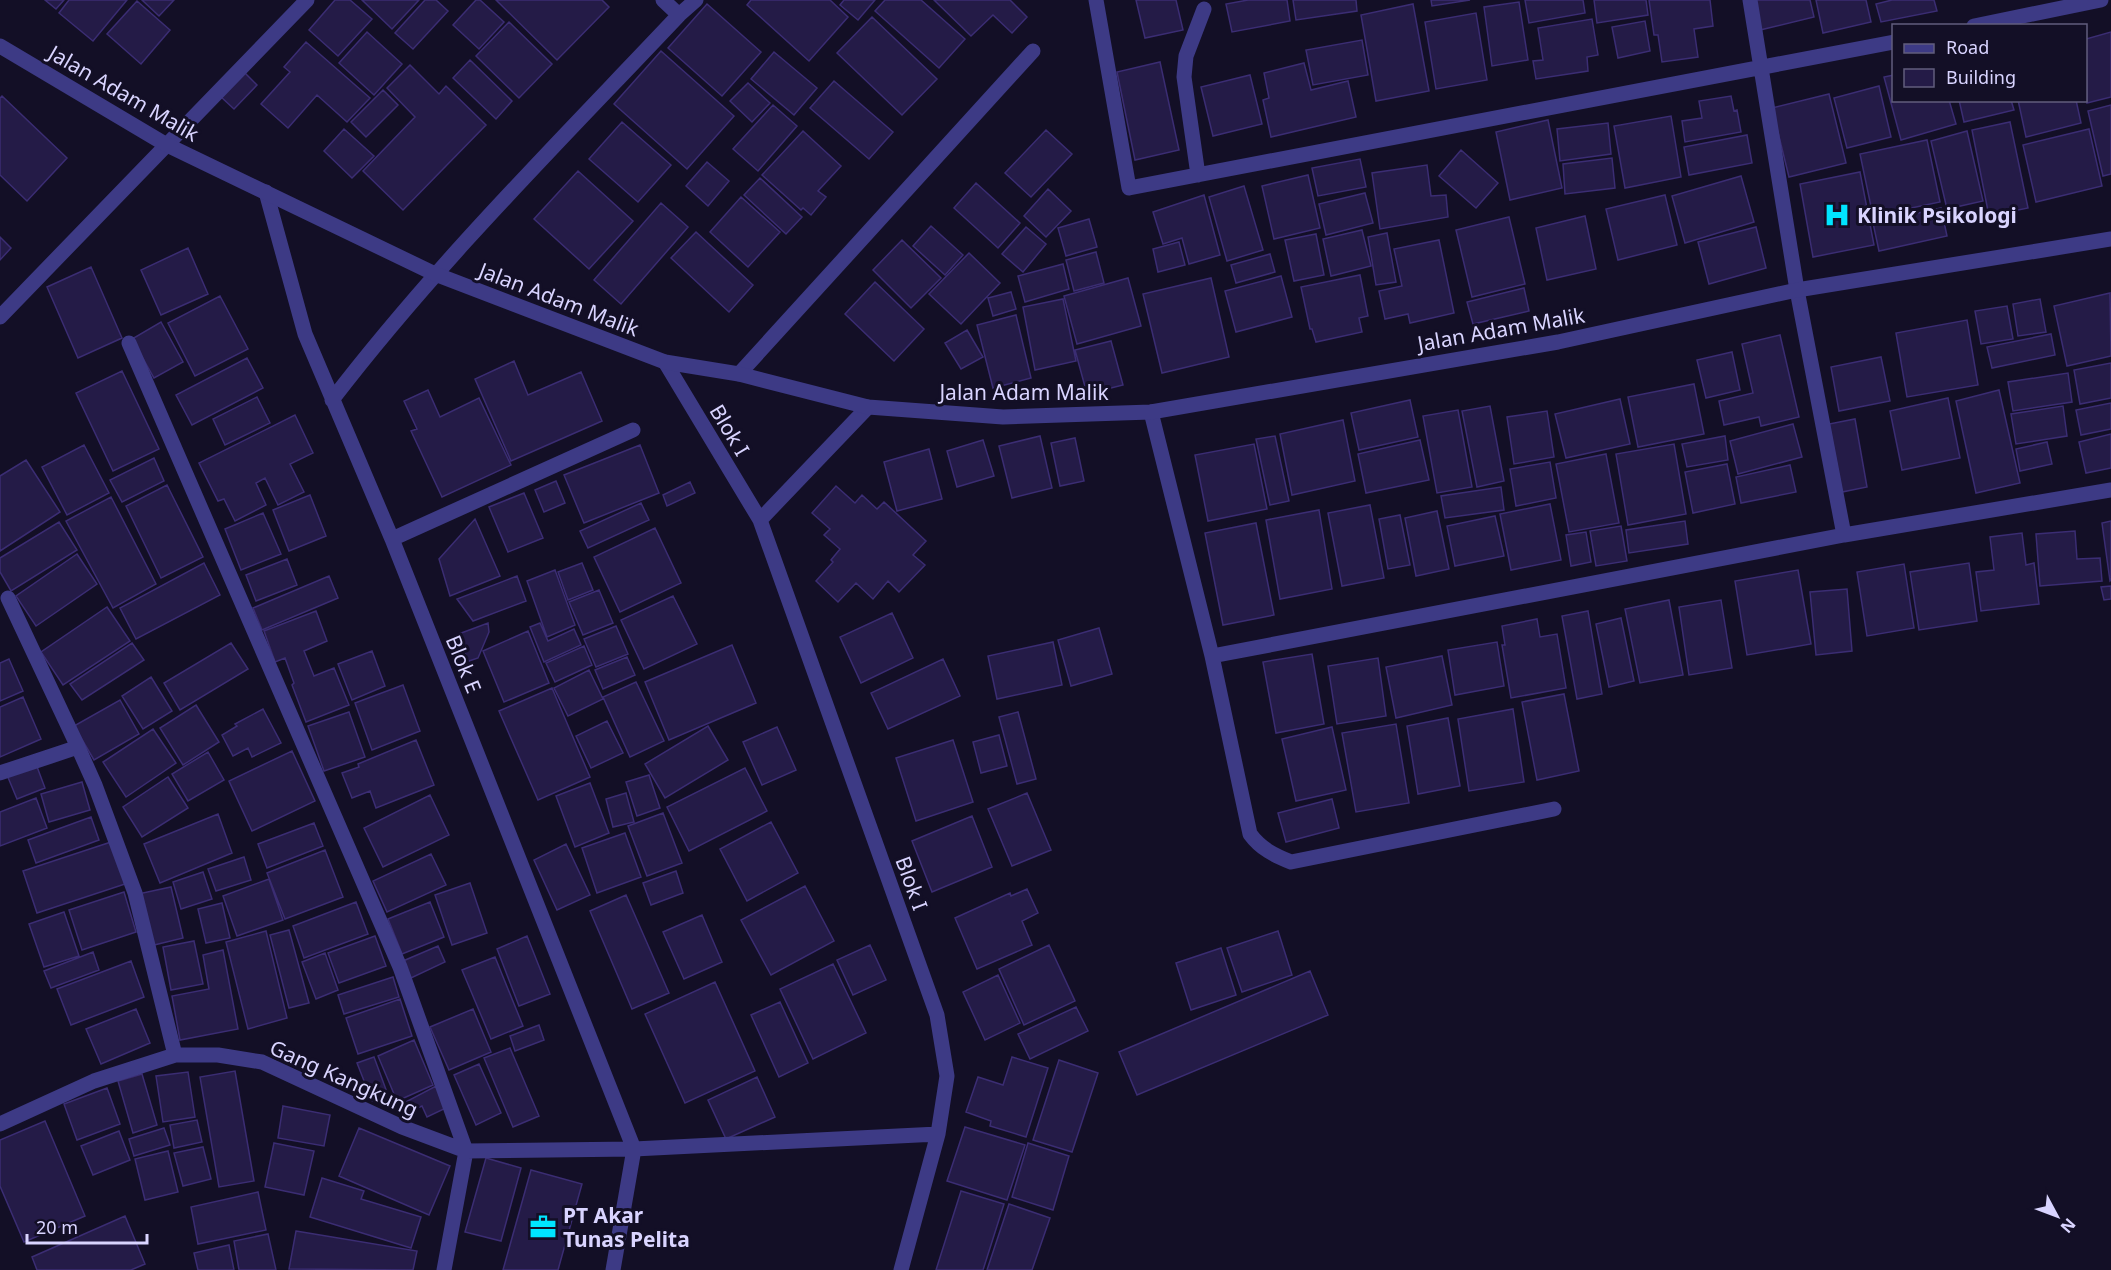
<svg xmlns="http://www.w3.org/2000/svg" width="2111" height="1270" font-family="'Noto Sans',sans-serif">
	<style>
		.building { fill: #241b47; stroke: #3b2d73; stroke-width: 1.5 }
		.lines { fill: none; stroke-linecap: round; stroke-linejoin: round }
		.minor { stroke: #3d3a85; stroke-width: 15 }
		.tertiary { stroke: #3d3a85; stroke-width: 15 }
		.labels { text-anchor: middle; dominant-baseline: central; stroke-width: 6; stroke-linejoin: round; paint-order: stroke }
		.street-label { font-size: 21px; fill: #d9d4ff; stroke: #130f26 }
		.poi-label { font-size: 21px; font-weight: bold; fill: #d9d4ff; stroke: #130f26; text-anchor: start }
	</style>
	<rect width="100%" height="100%" fill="#130f26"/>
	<!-- building -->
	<path class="building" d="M45,0H64L56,9Z
		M69,0H127L93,41L59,13Z
		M142,0H174L159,16Z
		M335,0H350L372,19L338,56L309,30Z
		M362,0H419L392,29Z
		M425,0H436L448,11L413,49L395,33Z
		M476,0H480L504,22L479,49L453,25Z
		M496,0H602L609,7L557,60Z
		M751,0H830L848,17L809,61L747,5Z
		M844,0H875L858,20L840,5Z
		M885,0H921L965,39L939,68L875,11Z
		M934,0H1010L1027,17L1012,33L993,15L971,36Z
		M1136,0H1176L1183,30L1145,38Z
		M1248,0H1287L1290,21L1232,32L1226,4Z
		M1293,0H1356L1357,11L1296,20Z
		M1431,0H1470L1432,6Z
		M1525,0H1583L1585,13L1529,23Z
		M1594,0H1646L1648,15L1597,23Z
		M1649,0H1710L1713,26L1694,29L1698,57L1662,62L1658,35H1654Z
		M1753,0H1810L1814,17L1760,30Z
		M1816,0H1866L1871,22L1823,33Z
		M1892,0H1934L1937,11L1881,22L1876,4Z
		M137,1L170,30L141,64L107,34Z
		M1519,2L1528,60L1492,66L1484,7Z
		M707,4L761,52L722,96L668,48Z
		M1413,4L1429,91L1376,101L1361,15Z
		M1476,13L1487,80L1436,89L1425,22Z
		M872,17L937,79L902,115L837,53Z
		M1592,19L1598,55L1587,57L1588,71L1536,79L1533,61L1543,60L1538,28Z
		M1645,21L1650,51L1618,58L1612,27Z
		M509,22L552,64L519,98L476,56Z
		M367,32L402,64L374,95L339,63Z
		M2111,32V97L2087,103L2086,39Z
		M1362,40L1368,75L1313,85L1306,50Z
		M306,42L370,98L347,122L317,95L288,128L261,104L290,72L284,67Z
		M661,51L734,116L687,169L614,104Z
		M774,52L817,88L794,115L751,79Z
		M470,60L512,101L496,119L453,78Z
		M1160,62L1179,150L1135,160L1117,72Z
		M1304,63L1311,90L1348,81L1356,117L1271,137L1263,100L1269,98L1264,73Z
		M410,65L439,94L446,86L486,125L403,210L363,171L415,117L387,88Z
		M243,71L257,85L234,109L220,96Z
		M1250,75L1262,124L1213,136L1201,87Z
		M1894,75V100H1949L1956,124L1901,140L1884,77Z
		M834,81L893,132L869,159L810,108Z
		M748,83L770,103L752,122L730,101Z
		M1879,86L1891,137L1847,148L1834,98Z
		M383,90L398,105L366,137L351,122Z
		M1829,94L1846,163L1789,177L1772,108Z
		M2,96L67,158L27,201L0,175V98Z
		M1731,96L1734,111L1737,110L1741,132L1685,142L1682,121L1702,118L1699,101Z
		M1959,100H2011L2014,110L1964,122Z
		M2018,100H2076L2081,123L2026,137Z
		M773,105L797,126L758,171L733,149Z
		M2111,105V174L2103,176L2088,111Z
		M1671,116L1681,177L1625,188L1614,126Z
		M1548,120L1562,188L1510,200L1496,132Z
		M622,122L671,165L638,202L589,159Z
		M2010,122L2028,208L1989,216L1972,130Z
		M1608,123L1611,154L1560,161L1557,129Z
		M344,129L374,156L352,178L324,151Z
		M2089,129L2102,186L2036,202L2023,145Z
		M1046,130L1072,154L1031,197L1005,173Z
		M803,131L841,166L818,191L826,197L811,215L803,208L801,210L762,175Z
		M1967,131L1983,201L1947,209L1931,141Z
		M1747,135L1752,163L1689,175L1684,147Z
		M1927,140L1940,202L1873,216L1860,154Z
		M1461,150L1498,183L1476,208L1439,176Z
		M1612,158L1615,188L1565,194L1563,164Z
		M1360,159L1366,187L1318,196L1312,168Z
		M707,162L729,181L708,206L686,186Z
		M1427,165L1431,196L1446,195L1448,217L1380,229L1372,173Z
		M578,171L633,221L589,269L534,219Z
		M1860,172L1874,245L1813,257L1800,184Z
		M1308,175L1320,228L1274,239L1262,186Z
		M1741,176L1754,222L1685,243L1672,196Z
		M760,178L802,217L786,234L744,195Z
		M976,183L1020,223L998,248L954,208Z
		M1244,186L1263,250L1227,261L1209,197Z
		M1048,189L1071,211L1046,237L1024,216Z
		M1365,193L1373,223L1326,235L1319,204Z
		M1204,195L1220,255L1189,264L1182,238L1163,244L1153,212Z
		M1665,195L1677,245L1618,260L1606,209Z
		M741,197L780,232L748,267L710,232Z
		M661,203L688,227L621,304L594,280Z
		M1941,208L1947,236L1879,251L1873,223Z
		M1585,216L1596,269L1547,280L1536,228Z
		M1509,217L1525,284L1472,297L1456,230Z
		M1089,219L1097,247L1066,256L1058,228Z
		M931,226L963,255L945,275L913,246Z
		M1026,227L1046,244L1023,272L1002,254Z
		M1756,227L1766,268L1709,284L1698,242Z
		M1362,230L1371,266L1331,276L1323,239Z
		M696,232L753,285L729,312L671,258Z
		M1387,233L1396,282L1376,285L1368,237Z
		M1316,234L1324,275L1294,281L1285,240Z
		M0,237L11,248L0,260Z
		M902,240L941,278L911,308L873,270Z
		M1439,240L1454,313L1410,323L1408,314L1385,319L1379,291L1402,286L1394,249Z
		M1179,242L1185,265L1158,272L1153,249Z
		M188,248L208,294L161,315L141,270Z
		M1096,252L1104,283L1074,291L1066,260Z
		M969,253L1000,283L961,324L929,294Z
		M1270,254L1275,272L1236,283L1231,265Z
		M1063,264L1069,289L1025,302L1018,276Z
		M91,267L122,338L78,358L47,287Z
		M1360,275L1368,316L1359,318L1362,332L1316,342L1312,329H1310L1301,287Z
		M1281,276L1292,317L1236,332L1225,291Z
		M1128,278L1141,326L1077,344L1064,296Z
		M1211,278L1229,357L1162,373L1143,294Z
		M875,282L924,329L894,361L845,314Z
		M1524,288L1529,311L1473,324L1467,302Z
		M1011,292L1016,309L993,316L988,298Z
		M2110,293L2111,356L2067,366L2054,306Z
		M220,296L248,349L195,376L168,323Z
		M1063,299L1076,361L1035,370L1023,307Z
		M2040,299L2046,332L2018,336L2013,304Z
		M2007,306L2013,339L1981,344L1975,311Z
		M1016,315L1031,378L993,388L977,325Z
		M1967,320L1978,385L1907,397L1896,333Z
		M161,322L183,362L154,378L132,339Z
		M967,330L983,357L961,369L945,343Z
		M2051,334L2055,355L1992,368L1987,347Z
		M1780,335L1799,417L1761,426L1759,417L1724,425L1719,401L1753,393L1742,344Z
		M1111,341L1123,385L1087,394L1075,350Z
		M1732,352L1740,390L1706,398L1697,360Z
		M1881,357L1890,401L1839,411L1831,367Z
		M247,358L263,388L192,425L176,395Z
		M514,361L528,395L581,372L602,421L511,461L475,379Z
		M2111,363V398L2080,404L2074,370Z
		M122,371L159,449L113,471L76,393Z
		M2068,373L2072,402L2013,411L2008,382Z
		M1694,384L1704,434L1638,447L1628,397Z
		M428,390L440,417L479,398L511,465L442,497L411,431L417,429L404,401Z
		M1999,390L2020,483L1976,493L1956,401Z
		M257,397L270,423L225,445L213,419Z
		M1948,398L1960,458L1902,470L1890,411Z
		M1620,399L1630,444L1566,458L1555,414Z
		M1410,400L1418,437L1359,450L1351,413Z
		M2111,403V429L2081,435L2076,410Z
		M1490,406L1504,481L1477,487L1462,411Z
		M2063,406L2067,436L2016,444L2011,414Z
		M1458,410L1472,487L1437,493L1423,416Z
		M1547,411L1554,457L1514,464L1507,417Z
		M295,415L313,453L290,464L304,492L278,505L265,478L256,483L266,505L235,521L224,499L218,501L199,463Z
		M1855,419L1867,487L1842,492L1829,424Z
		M1343,420L1355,481L1292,495L1280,434Z
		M1793,424L1802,457L1738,474L1730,441Z
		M2111,434V468L2086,473L2079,442Z
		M1040,436L1052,488L1012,498L999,446Z
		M1275,436L1289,501L1270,505L1256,439Z
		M1725,436L1728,460L1687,467L1682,444Z
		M1075,438L1084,481L1060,486L1051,443Z
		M983,440L994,476L957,487L947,451Z
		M1420,440L1429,480L1366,493L1358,454Z
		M2047,442L2052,464L2020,471L2016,449Z
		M1254,444L1267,509L1208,521L1195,455Z
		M1674,444L1686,514L1628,525L1616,454Z
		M84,445L109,493L67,515L42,467Z
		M640,445L659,493L584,523L564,475Z
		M929,449L942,499L897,511L884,462Z
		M1606,454L1619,523L1569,532L1556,464Z
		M154,458L164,481L122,502L110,480Z
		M26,460L60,512L0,551V476Z
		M1550,462L1556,498L1516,506L1510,469Z
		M1727,464L1735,504L1693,513L1685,472Z
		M1790,465L1796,492L1741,503L1736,477Z
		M556,481L565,503L544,512L535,490Z
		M690,482L695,493L667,506L663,495Z
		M167,485L203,557L161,578L126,506Z
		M836,486L855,503L862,495L877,509L884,502L926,541L913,555L925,565L899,592L888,581L873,599L856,583L838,602L816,581L833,562L831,560L840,549L824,535L830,529L812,513Z
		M1501,487L1504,510L1445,518L1441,496Z
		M524,493L543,538L508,552L489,507Z
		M310,495L326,536L289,551L273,510Z
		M111,497L156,584L113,608L66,521Z
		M641,503L649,520L588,548L580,531Z
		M1550,504L1561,560L1511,570L1500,514Z
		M1370,505L1384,578L1342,586L1328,513Z
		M1319,510L1332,589L1280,599L1266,520Z
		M1437,511L1449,569L1416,576L1405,518Z
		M263,513L281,554L241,570L225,529Z
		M1400,515L1410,565L1388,569L1379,519Z
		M1495,516L1504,556L1455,566L1447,526Z
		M475,519L500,576L450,596L439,559Z
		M1685,521L1688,544L1629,553L1626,530Z
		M2111,521V580L2110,581L2102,523Z
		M59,522L77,550L11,591L0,572V558Z
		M1256,523L1274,615L1223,625L1205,533Z
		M1621,526L1627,561L1596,566L1590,531Z
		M655,528L681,583L620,612L594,557Z
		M2075,531L2077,559L2100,558L2102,581L2040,586L2036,534Z
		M1586,532L1591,562L1571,566L1566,535Z
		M2022,533L2026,565L2034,563L2039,604L1981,611L1976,572L1994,570L1990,537Z
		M77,554L97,584L36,626L16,596Z
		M287,559L297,585L256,601L246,575Z
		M204,563L220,595L136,639L120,608Z
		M582,563L593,590L568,600L558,572Z
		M1969,563L1977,621L1919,630L1910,572Z
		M1904,564L1914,628L1867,636L1857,572Z
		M555,570L575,625L547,637L527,581Z
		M1798,570L1811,644L1747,655L1735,581Z
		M329,576L338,598L262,630L253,608Z
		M517,576L526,601L473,621L457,599Z
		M2111,586V599L2104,600L2101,587Z
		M1847,589L1852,651L1816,655L1810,592Z
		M599,590L613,623L583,635L569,602Z
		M673,596L697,644L644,669L621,620Z
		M1669,600L1683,675L1640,683L1625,609Z
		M1721,600L1732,668L1689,675L1679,607Z
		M107,607L130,641L63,685L41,652Z
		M316,611L327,641L304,651L314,676L334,668L349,705L306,722L292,685L294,683L285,658L275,662L264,631Z
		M1588,611L1602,694L1577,699L1562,616Z
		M892,613L913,658L861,683L840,637Z
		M1621,618L1634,681L1609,687L1596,624Z
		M1537,619L1540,637L1557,634L1566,688L1511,698L1502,645H1505L1502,626Z
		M488,623L489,632L478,658L469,661L456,635Z
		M540,623L548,641L574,629L581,645L544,662L530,627Z
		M616,626L628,654L596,667L584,639Z
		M1099,628L1112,674L1071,686L1058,640Z
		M528,631L549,683L504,702L483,651Z
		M1053,642L1062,685L997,699L988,656Z
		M1497,642L1504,686L1455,695L1448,650Z
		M132,643L144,660L82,700L70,684Z
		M231,643L248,669L180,710L164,683Z
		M732,645L756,703L669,740L645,682Z
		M584,646L592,665L555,682L546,663Z
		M372,651L385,686L352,700L338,664Z
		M1312,654L1324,724L1276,733L1263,662Z
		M1442,656L1452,705L1396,718L1386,667Z
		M627,657L635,675L603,689L595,670Z
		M1378,658L1386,716L1337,724L1328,666Z
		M9,659L23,691L0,701V663Z
		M943,659L960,696L888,729L871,693Z
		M589,670L603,699L568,716L554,688Z
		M151,677L172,711L143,729L122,696Z
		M636,682L664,741L630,757L603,697Z
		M403,685L420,731L372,750L355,703Z
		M552,688L590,777L538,800L499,711Z
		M1564,694L1579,771L1537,780L1522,702Z
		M23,697L41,739L0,757V707Z
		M120,700L139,734L94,760L74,726Z
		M196,705L219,742L183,765L160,728Z
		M263,709L281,743L252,757L248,748L233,756L222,735L237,726L235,724Z
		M1513,709L1524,782L1469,791L1458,719Z
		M349,712L365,757L324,771L308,726Z
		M1018,712L1036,779L1017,784L999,717Z
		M1448,718L1460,786L1418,794L1407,726Z
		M607,721L623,753L591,768L576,736Z
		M1396,724L1409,803L1356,812L1342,733Z
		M708,726L728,760L665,798L645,764Z
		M777,727L796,770L762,785L743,742Z
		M1332,727L1346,790L1296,801L1282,739Z
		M153,729L176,763L126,797L103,762Z
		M999,735L1007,766L981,773L973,742Z
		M416,740L434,785L376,808L370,791L352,798L342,773L359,767L358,764Z
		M953,740L973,802L916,821L896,758Z
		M292,751L315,801L252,831L229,781Z
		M208,752L224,780L188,801L172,774Z
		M36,764L45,788L17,799L7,775Z
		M745,768L767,811L689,851L667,807Z
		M649,775L660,808L637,816L626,782Z
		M168,777L188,808L142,837L123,807Z
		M82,782L90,810L49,822L41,794Z
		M590,783L609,833L575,847L556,796Z
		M626,793L634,822L613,827L606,799Z
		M1027,793L1051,850L1012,866L988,809Z
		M430,795L449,835L383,867L364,828Z
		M36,798L47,828L0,846V812Z
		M1332,799L1339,828L1286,842L1278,813Z
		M663,813L682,863L647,876L628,826Z
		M218,814L232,853L160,883L144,844Z
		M972,816L992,867L932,892L912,841Z
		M91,817L99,840L36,863L28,840Z
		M771,822L798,873L747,901L720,849Z
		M314,823L323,846L267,868L258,844Z
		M625,833L641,877L597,893L582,848Z
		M111,842L125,884L37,913L23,871Z
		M566,844L590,895L557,910L534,860Z
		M325,850L343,897L285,919L267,873Z
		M431,854L446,885L387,912L373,881Z
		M244,857L251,880L216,891L208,869Z
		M676,871L683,893L651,905L643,883Z
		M203,872L212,899L181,909L173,882Z
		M269,879L283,920L237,936L223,896Z
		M470,883L487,933L452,945L435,895Z
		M805,886L834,941L771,975L741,920Z
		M171,887L183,938L150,946L138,894Z
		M1027,889L1038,913L1022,921L1032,945L977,969L955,918L1010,893L1011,896Z
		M124,892L136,932L82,950L69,910Z
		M626,895L669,993L632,1009L590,911Z
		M356,902L368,934L304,958L293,926Z
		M430,902L444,937L402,954L388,919Z
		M222,903L230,938L206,943L198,909Z
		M64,912L79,956L44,967L29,924Z
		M702,915L722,962L684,979L663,932Z
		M289,930L309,1003L289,1008L270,935Z
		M266,931L287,1018L248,1029L226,942Z
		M1278,931L1292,975L1242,992L1227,948Z
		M375,936L386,966L339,983L328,953Z
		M527,936L550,994L519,1006L497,949Z
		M194,941L203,984L171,990L163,947Z
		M870,945L886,980L853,995L837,960Z
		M1049,945L1075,1001L1024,1025L999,969Z
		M438,946L445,962L411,978L403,961Z
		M1221,948L1236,995L1191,1010L1176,963Z
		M223,950L238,1029L180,1040L172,996L209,989L203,955Z
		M93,952L99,970L51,988L44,971Z
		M325,953L338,990L316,999L302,962Z
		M495,957L523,1026L491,1039L462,970Z
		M131,961L144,997L71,1025L57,989Z
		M833,964L866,1033L813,1059L780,989Z
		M1310,971L1328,1015L1137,1095L1119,1052Z
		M998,975L1020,1023L985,1040L963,992Z
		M393,977L399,997L344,1014L338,995Z
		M715,982L755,1071L685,1103L645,1014Z
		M400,999L412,1036L358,1054L346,1018Z
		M780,1002L808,1063L779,1077L751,1015Z
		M1076,1007L1088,1031L1030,1059L1018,1034Z
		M136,1009L150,1043L101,1064L86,1029Z
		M473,1009L491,1052L449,1070L430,1027Z
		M539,1025L544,1040L515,1051L510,1036Z
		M414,1040L433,1085L397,1101L378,1056Z
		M510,1048L539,1116L513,1127L484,1058Z
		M374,1057L388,1095L372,1101L357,1063Z
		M1012,1057L1048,1068L1026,1137L990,1126L991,1121L966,1112L978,1077L1003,1085Z
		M1059,1060L1098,1073L1072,1152L1033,1140Z
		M479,1064L501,1113L476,1125L454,1075Z
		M235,1071L254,1181L219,1187L200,1077Z
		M188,1072L195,1117L163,1122L156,1076Z
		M142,1074L157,1125L133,1133L118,1081Z
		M757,1077L775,1117L726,1139L708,1100Z
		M436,1086L446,1108L427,1117L422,1106L402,1115L398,1106Z
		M107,1088L120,1124L77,1140L64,1104Z
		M283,1106L330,1115L324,1146L278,1138Z
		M197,1120L202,1142L174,1148L170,1125Z
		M45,1121L85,1216L24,1242L0,1186V1140Z
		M965,1127L1025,1145L1007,1200L947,1181Z
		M164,1128L170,1145L134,1156L129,1139Z
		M359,1128L450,1166L429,1215L339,1176Z
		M119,1131L130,1160L93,1175L81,1146Z
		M274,1143L314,1151L304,1195L265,1187Z
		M1028,1143L1069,1156L1053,1210L1012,1197Z
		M203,1147L211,1179L183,1186L174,1153Z
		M168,1151L178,1192L145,1200L135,1159Z
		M486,1158L521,1168L501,1241L465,1232Z
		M531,1170L582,1184L558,1270H503Z
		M322,1178L364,1191L361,1199L421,1217L411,1248L310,1217Z
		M961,1191L1004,1204L983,1270H936Z
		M258,1192L266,1230L198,1244L191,1207Z
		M1009,1204L1050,1218L1032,1270H987Z
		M125,1216L145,1264L131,1270H37L32,1257Z
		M296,1231L417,1251L413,1270L289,1269Z
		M268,1234L276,1270H239L234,1241Z
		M229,1245L234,1270H198L194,1253Z"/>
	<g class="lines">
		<!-- minor -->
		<path class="minor" d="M663,0L679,15
			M1096,0L1129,188L1894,42
			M1750,0L1797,290L1844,535
			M1974,26L2101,0
			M1198,175L1184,77L1186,56L1204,9
			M266,192L305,334L392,539L634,1149L613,1270
			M0,317L307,0
			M129,343L400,967L466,1151L444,1270
			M665,362L760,520L937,1015L947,1076L938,1134L901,1270
			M739,374L1033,51
			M332,400C437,263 560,141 679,15L696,0
			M1151,412L1212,656L1250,834C1261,849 1274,855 1291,862L1554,809
			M760,520L868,407
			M392,539L633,430
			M8,598L78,747
			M1212,656L1844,535L2111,490
			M0,773L78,747L95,785L135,893L175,1055
			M0,1124L94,1081L175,1055H218L262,1062L402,1127L466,1151L634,1149L938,1134"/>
		<!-- tertiary -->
		<path class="tertiary" d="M0,46L165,144L435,274L665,362L739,374L868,407L1003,417L1151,412L1558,342L1797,290L2111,239"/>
	</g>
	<!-- icons -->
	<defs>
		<g id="hospital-bare" transform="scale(2.07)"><path d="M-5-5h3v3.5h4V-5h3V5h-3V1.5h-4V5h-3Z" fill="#00e5ff" stroke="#130f26" stroke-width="2.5" paint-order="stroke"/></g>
		<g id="office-bare" transform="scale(2.07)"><path d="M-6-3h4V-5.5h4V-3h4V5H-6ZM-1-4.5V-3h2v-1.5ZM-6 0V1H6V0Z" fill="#00e5ff" stroke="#130f26" stroke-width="2.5" paint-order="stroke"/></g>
	</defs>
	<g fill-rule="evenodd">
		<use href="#hospital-bare" x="1837" y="215"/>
		<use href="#office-bare" x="543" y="1227"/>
	</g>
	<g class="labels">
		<!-- street labels -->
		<g class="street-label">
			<text transform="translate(124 93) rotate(30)">Jalan Adam Malik</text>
			<text transform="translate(559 299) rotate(21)">Jalan Adam Malik</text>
			<text transform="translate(1501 329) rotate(-10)">Jalan Adam Malik</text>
			<text x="1024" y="392">Jalan Adam Malik</text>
			<text transform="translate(730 430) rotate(59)">Blok I</text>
			<text transform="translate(464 664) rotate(68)">Blok E</text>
			<text transform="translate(912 883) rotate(70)">Blok I</text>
			<text transform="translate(344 1078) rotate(24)">Gang Kangkung</text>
		</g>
		<!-- poi labels -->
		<g class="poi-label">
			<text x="1857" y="215">Klinik Psikologi</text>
			<text x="563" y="1215">PT Akar<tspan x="563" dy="24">Tunas Pelita</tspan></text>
		</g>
	</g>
	<!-- legend -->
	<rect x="1892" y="24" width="195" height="78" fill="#130f26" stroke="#625e7d" stroke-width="1.5"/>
	<rect x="1904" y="44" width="30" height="9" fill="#3d3a85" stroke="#625e7d" stroke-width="1.5"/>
	<text x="1946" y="54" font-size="18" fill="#d9d4ff">Road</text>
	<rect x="1904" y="69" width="30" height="18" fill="#241b47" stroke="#625e7d" stroke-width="1.5"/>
	<text x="1946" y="84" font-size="18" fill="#d9d4ff">Building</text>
	<!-- north arrow -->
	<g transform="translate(2057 1216) rotate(131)" stroke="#130f26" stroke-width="4.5" paint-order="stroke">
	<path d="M0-4.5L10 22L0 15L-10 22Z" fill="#d9d4ff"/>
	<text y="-9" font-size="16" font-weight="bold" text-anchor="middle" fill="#d9d4ff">N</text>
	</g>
	<!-- scale -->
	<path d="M27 1234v9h120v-9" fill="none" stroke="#d9d4ff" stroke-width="3"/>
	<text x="36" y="1234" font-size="18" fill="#d9d4ff" stroke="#130f26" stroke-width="4.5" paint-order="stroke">20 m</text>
</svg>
